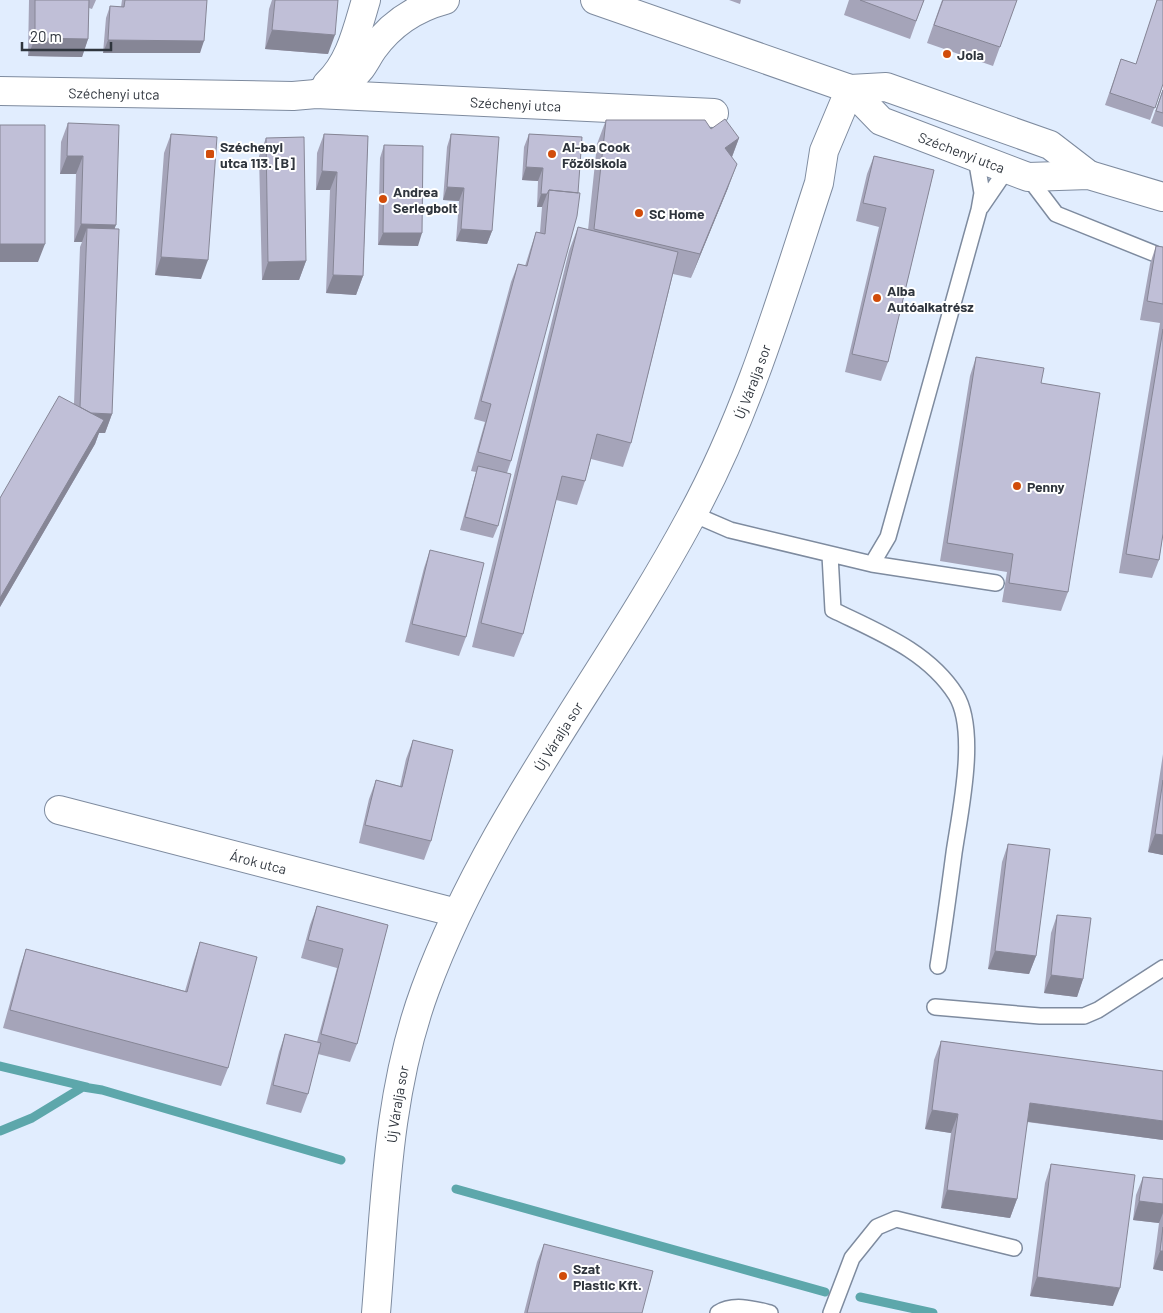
<svg xmlns="http://www.w3.org/2000/svg" width="1163" height="1313" font-family="Barlow,sans-serif">
	<style>
		.lines { fill: none; stroke-linecap: round; stroke-linejoin: round }
		.stream { stroke: #5da7ab; stroke-width: 9 }
		.service-casing { stroke: #7e8b9f; stroke-width: 18 }
		.minor-casing { stroke: #7e8b9f; stroke-width: 30 }
		.secondary-casing { stroke: #7e8b9f; stroke-width: 30 }
		.service { stroke: #fff; stroke-width: 15 }
		.minor { stroke: #fff; stroke-width: 28 }
		.secondary { stroke: #fff; stroke-width: 28 }
		.wall { fill: #a5a4b9 }
		.shaded-wall { fill: #868696 }
		.building { fill: #c0bfd7; stroke: #868696 }
		.poi-dot { fill: #d14c0a; stroke: #fff; stroke-width: 2 }
		.labels { text-anchor: middle; dominant-baseline: central; stroke-width: 4; stroke-linejoin: round; paint-order: stroke }
		.poi-label { font-size: 14px; font-weight: bold; fill: #2f353d; stroke: #fff; text-anchor: start }
		.street-label { font-size: 14px; fill: #2f353d; stroke: #fff }
	</style>
	<rect width="100%" height="100%" fill="#e1edfe"/>
	<g class="lines">
		<!-- stream -->
		<path class="stream" d="M0,1066L87,1087
			M0,1131L32,1118L83,1087L102,1090L341,1160
			M456,1189L825,1292
			M860,1297L933,1313"/>
		<!-- service casing -->
		<g class="service-casing">
			<path id="service" d="M1028,177L1056,214L1163,257
				M981,207L1007,169
				M693,514L730,530L872,564L888,537L979,210L982,193L976,158
				M830,555L833,610C878,632 928,651 956,695C978,731 960,812 954,853C949,891 944,928 938,966
				M872,564L996,583
				M935,1007L1040,1016H1084L1098,1010L1163,968
				M718,1313C733,1303 754,1309 770,1313
				M831,1313L852,1258L877,1227L896,1219L1014,1248"/>
		</g>
		<!-- minor casing -->
		<g class="minor-casing">
			<g id="minor">
				<path d="M327,84C350,63 357,30 366,0"/>
				<path id="s1" d="M0,91L293,96L316,94L714,113"/>
				<path d="M320,92C330,87 343,84 352,77C362,70 366,59 373,49C391,24 415,8 445,0"/>
				<path id="s2" d="M59,810L457,913"/>
				<path id="s3" d="M376,1313C385,1205 387,1093 425,990C488,819 605,677 691,517C748,413 782,296 819,183L824,151L850,89"/>
			</g>
		</g>
		<!-- secondary casing -->
		<g class="secondary-casing">
			<g id="secondary">
				<path d="M595,0L850,89L886,87L1050,145L1089,175"/>
				<path id="s4" d="M850,89L881,121L1028,177L1089,175L1163,197"/>
			</g>
		</g>
		<!-- service -->
		<use href="#service" class="service"/>
		<!-- minor -->
		<use href="#minor" class="minor"/>
		<!-- secondary -->
		<use href="#secondary" class="secondary"/>
	</g>
	<!-- wall -->
	<path class="wall" d="M29,0H96L92,9L89,8L88,39L82,57L28,56Z
		M122,0H207L200,53H103L106,18L110,6L121,7Z
		M272,0H338L328,54L265,49L269,9Z
		M729,0H741L740,4Z
		M849,0H924L910,39L844,15Z
		M942,0H1017L993,66L927,43Z
		M1157,0L1163,84L1150,120L1105,105L1121,59L1136,64Z
		M1163,89V127L1151,123Z
		M606,120L711,129L739,138L732,157L728,188L691,278L673,274L631,443L623,467L591,459L585,481L577,505L556,500L523,634L514,657L472,647L569,251L578,227L588,230L597,144Z
		M68,123L115,229L112,414L105,433H99L95,444L0,607V498L74,404L80,247L82,242H74L76,174H60L61,142Z
		M171,134L201,279L155,275L164,153Z
		M324,134L368,136L363,276L356,295L326,293L330,190H316L317,153Z
		M451,134L492,231L487,244L456,241L459,201L443,200L447,147Z
		M529,134L582,137L511,461L507,473L498,526L493,538L460,530L476,472L471,471L485,422L474,419L511,282L518,264L525,266L530,250L536,232H540L542,207H537L538,181L522,180L524,147Z
		M266,138L306,261L299,280H262L259,156Z
		M384,145L418,246L378,245L380,158Z
		M874,156L934,170L888,362L881,381L845,372L879,227L856,221L867,174Z
		M1156,246L1163,247V534L1159,560L1152,578L1119,573L1160,323L1140,320L1150,264Z
		M976,357L1041,383L1068,592L1061,611L1002,602L1007,572L940,561L970,376Z
		M430,550L466,637L459,656L405,642L424,568Z
		M413,740L431,841L424,860L359,843L369,799L376,780L400,786L406,759Z
		M1163,754V855L1148,852Z
		M1008,844L1036,956L1029,974L988,969L1002,862Z
		M317,906L388,925L357,1044L350,1062L318,1054L308,1094L301,1113L266,1104L279,1052L285,1034L317,1042L337,968L301,958L310,925Z
		M1057,915L1083,979L1077,997L1044,993L1051,933Z
		M200,942L228,1068L221,1086L3,1028L20,967L26,949L185,991L194,960Z
		M941,1041L1163,1071V1140L1027,1122L1017,1199L1010,1218L941,1208L951,1133L925,1129L934,1060Z
		M1051,1164L1113,1306L1030,1296L1045,1183Z
		M1143,1177L1163,1179V1271L1153,1269L1159,1223L1133,1220L1136,1195Z
		M544,1244L642,1313H524L537,1262Z"/>
	<!-- shaded-wall -->
	<path class="shaded-wall" d="M272,30L335,35L328,54L265,49Z
		M35,38L88,39L82,57L28,56Z
		M108,40L204,41L200,53H103Z
		M739,138L730,162L725,148Z
		M67,156H83L76,174H60Z
		M737,164L728,188L691,278L700,254Z
		M526,167L543,168L538,181L522,180Z
		M322,171L337,172L330,190H316Z
		M447,187L464,188L459,201L443,200Z
		M541,194H547L542,207H537Z
		M81,224L116,225L109,243L87,228L82,242H74Z
		M461,229L492,231L487,244L456,241Z
		M383,233H422L418,246L378,245Z
		M0,244H45L38,262H0Z
		M161,257L208,260L201,279L155,275Z
		M306,261L299,280H262L268,262Z
		M333,275L363,276L356,295L326,293Z
		M80,413L112,414L105,433H99L95,444L0,607V598Z
		M1155,834L1163,835V855L1148,852Z
		M995,951L1036,956L1029,974L988,969Z
		M1051,975L1083,979L1077,997L1044,993Z
		M1030,1103L1163,1121V1140L1023,1121Z
		M932,1110L958,1114L951,1133L925,1129Z
		M947,1190L1017,1199L1010,1218L941,1208Z
		M1139,1201L1163,1204V1213L1159,1223L1133,1220Z
		M1160,1251H1163V1271L1153,1269Z
		M1037,1277L1120,1288L1113,1306L1030,1296Z"/>
	<!-- building -->
	<path class="building" d="M35,0H89L88,39L35,38Z
		M125,0H207L204,41L108,40L110,6L124,7Z
		M275,0H338L335,35L272,30Z
		M860,0H924L916,21Z
		M943,0H1017L1000,47L934,25Z
		M1157,0H1163V84L1155,108L1110,93L1121,59L1136,64Z
		M1163,90V113L1156,111Z
		M725,119L739,138L725,148L737,164L700,254L594,229L606,120H705L711,129Z
		M68,123L119,125L116,225L81,224L83,156H67Z
		M0,125H45V244H0Z
		M171,134L217,137L208,260L161,257Z
		M324,134L368,136L363,276L333,275L337,172L322,171Z
		M451,134L499,137L492,231L461,229L464,188L447,187Z
		M529,134L582,137L578,193L549,190L547,194H541L543,168L526,167Z
		M304,137L306,261L268,262L266,138Z
		M384,145L423,146L422,233H383Z
		M874,156L934,170L888,362L852,354L886,208L863,203Z
		M549,190L580,193L577,216L511,461L478,452L491,404L481,401L518,264L527,266L536,232L545,234Z
		M578,227L678,252L631,443L597,434L585,481L562,476L523,634L481,623Z
		M87,228L119,229L112,414L91,413L80,407Z
		M1156,246L1163,247V304L1147,301Z
		M1163,329V534L1159,560L1126,554Z
		M976,357L1044,368L1041,383L1100,393L1068,592L1009,583L1013,554L947,543Z
		M59,396L104,420L0,598V498Z
		M478,466L511,474L498,526L465,517Z
		M430,550L484,563L466,637L412,624Z
		M413,740L453,750L431,841L365,825L376,780L402,787Z
		M1163,780V835L1155,834Z
		M1008,844L1050,849L1036,956L995,951Z
		M317,906L388,925L357,1044L321,1034L343,949L308,940Z
		M1057,915L1091,918L1083,979L1051,975Z
		M200,942L257,957L228,1068L10,1010L26,949L187,992Z
		M285,1034L321,1043L308,1094L273,1085Z
		M941,1041L1163,1071V1121L1030,1103L1017,1199L947,1190L958,1114L932,1110Z
		M1051,1164L1135,1175L1120,1288L1037,1277Z
		M1143,1177L1163,1179V1204L1139,1201Z
		M1163,1227V1251H1160Z
		M544,1244L653,1271L642,1313H527Z"/>
	<!-- markers -->
	<g class="poi-dot">
		<circle cx="947" cy="54" r="5"/>
		<rect x="205" y="149" width="10" height="10" rx="2.5"/>
		<circle cx="552" cy="154" r="5"/>
		<circle cx="383" cy="199" r="5"/>
		<circle cx="639" cy="213" r="5"/>
		<circle cx="877" cy="298" r="5"/>
		<circle cx="1017" cy="486" r="5"/>
		<circle cx="563" cy="1276" r="5"/>
	</g>
	<g class="labels">
		<!-- poi labels -->
		<g class="poi-label">
			<text x="957" y="54">Jola</text>
			<text x="220" y="146">Széchenyi<tspan x="220" dy="16">utca 113. [B]</tspan></text>
			<text x="562" y="146">Al-ba Cook<tspan x="562" dy="16">Főzőiskola</tspan></text>
			<text x="393" y="191">Andrea<tspan x="393" dy="16">Serlegbolt</tspan></text>
			<text x="649" y="213">SC Home</text>
			<text x="887" y="290">Alba<tspan x="887" dy="16">Autóalkatrész</tspan></text>
			<text x="1027" y="486">Penny</text>
			<text x="573" y="1268">Szat<tspan x="573" dy="16">Plastic Kft.</tspan></text>
		</g>
		<!-- street labels -->
		<g class="street-label">
			<text stroke="none"><textPath href="#s1" startOffset="114">Széchenyi utca</textPath></text>
			<text stroke="none"><textPath href="#s1" startOffset="516">Széchenyi utca</textPath></text>
			<text stroke="none"><textPath href="#s4" startOffset="131">Széchenyi utca</textPath></text>
			<text stroke="none"><textPath href="#s3" startOffset="1020">Új Váralja sor</textPath></text>
			<text stroke="none"><textPath href="#s3" startOffset="615">Új Váralja sor</textPath></text>
			<text stroke="none"><textPath href="#s2" startOffset="206">Árok utca</textPath></text>
			<text stroke="none"><textPath href="#s3" startOffset="210">Új Váralja sor</textPath></text>
		</g>
	</g>
	<!-- scale -->
	<path d="M22 42v8h89v-8" fill="none" stroke="#2f353d" stroke-width="2.5"/>
	<text x="30" y="42" font-size="15" fill="#2f353d" stroke="#ffffff" stroke-width="4" paint-order="stroke">20 m</text>
</svg>
